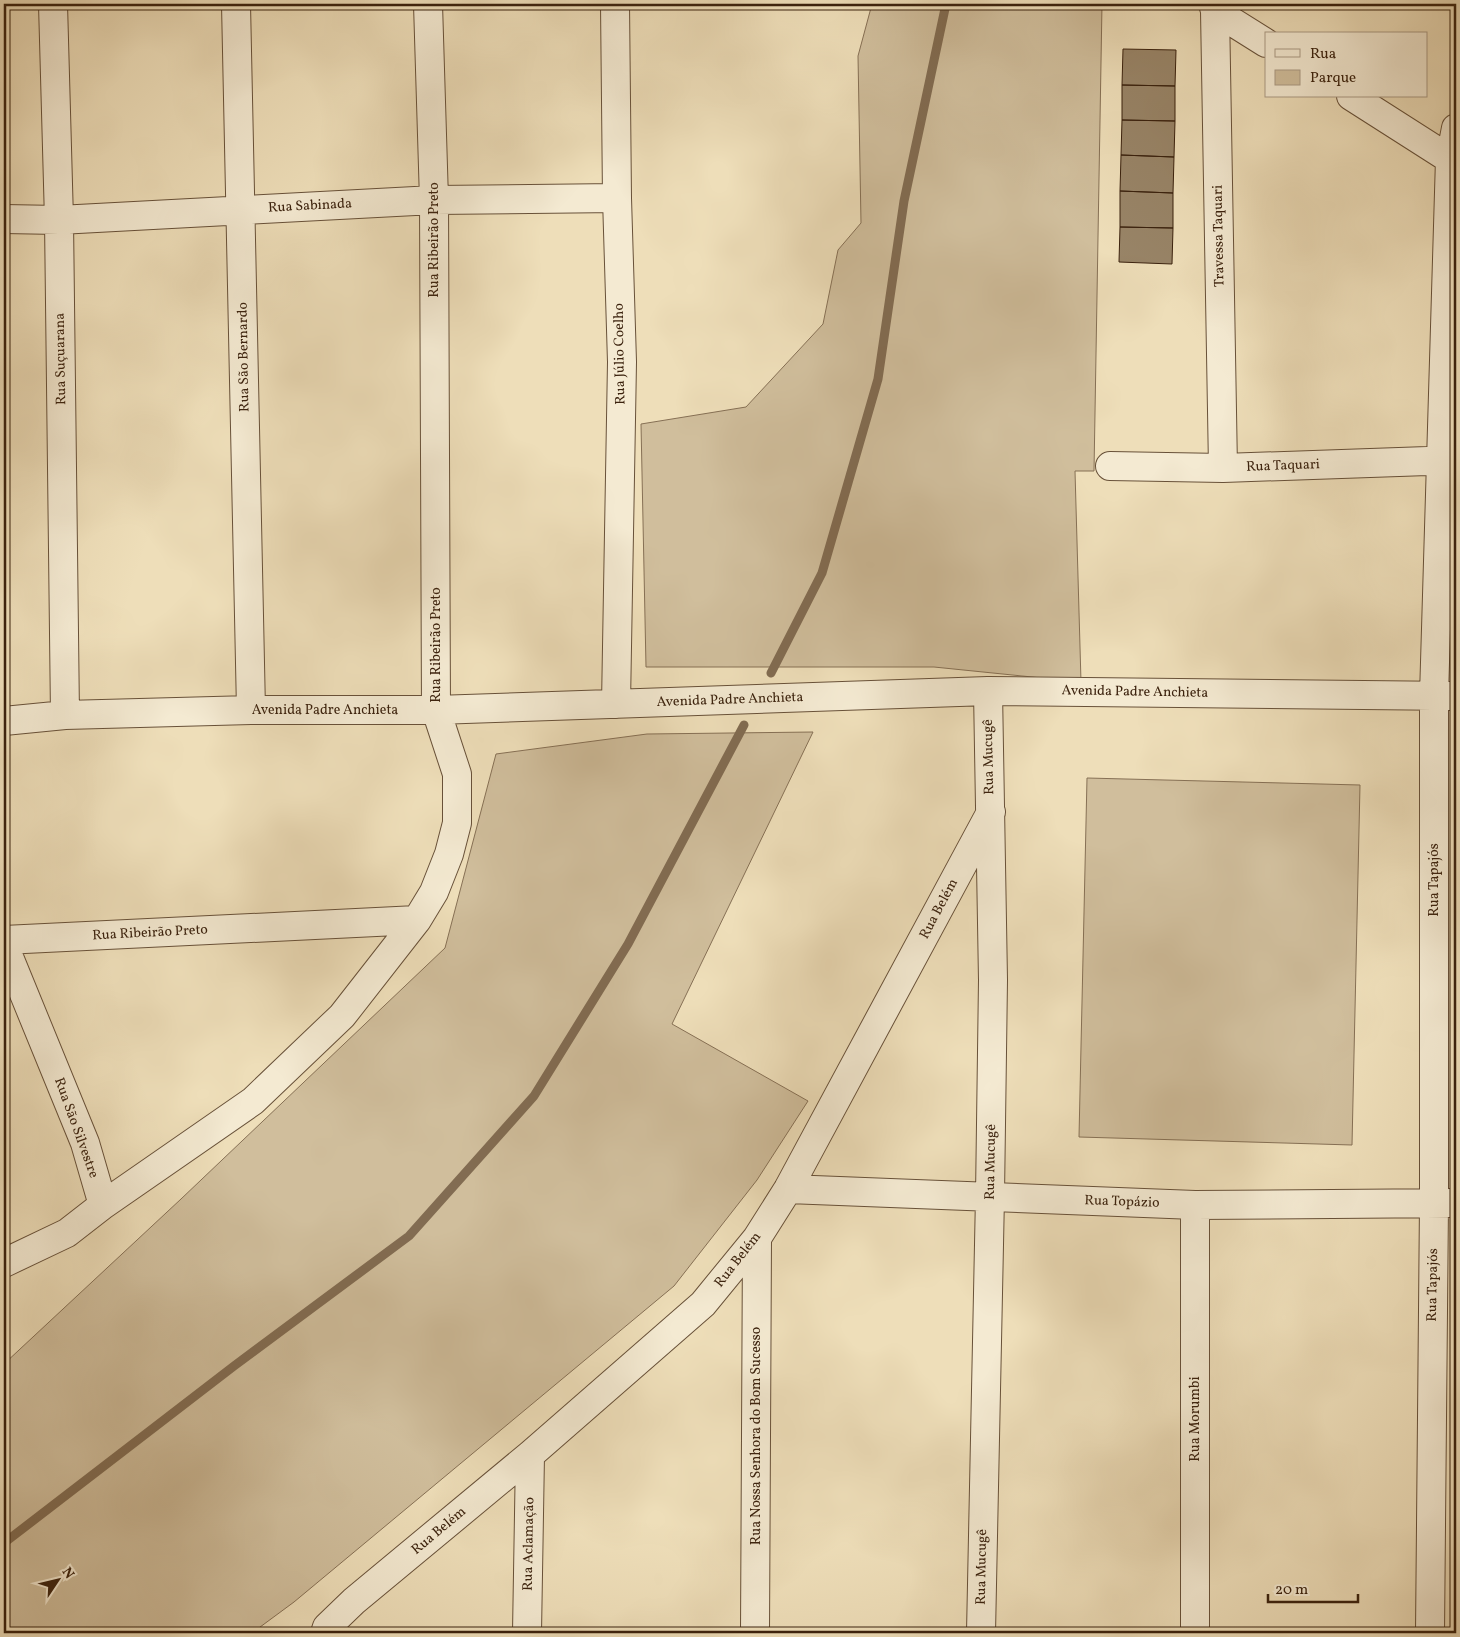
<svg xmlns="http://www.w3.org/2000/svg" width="1460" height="1637" font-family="Vollkorn,serif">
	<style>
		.green { fill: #d0be9c; stroke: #867055 }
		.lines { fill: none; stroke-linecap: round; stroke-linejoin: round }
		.stream { stroke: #826c52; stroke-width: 9 }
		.building { fill: #988467; stroke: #3b220e }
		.minor-casing { stroke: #685139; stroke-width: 30 }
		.minor { stroke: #f4ead2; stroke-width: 28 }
		.labels { text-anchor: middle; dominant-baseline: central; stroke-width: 4; stroke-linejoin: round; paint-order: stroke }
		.street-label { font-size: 14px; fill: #3b220e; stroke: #f4ead2 }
	</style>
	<rect width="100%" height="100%" fill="#eedeb9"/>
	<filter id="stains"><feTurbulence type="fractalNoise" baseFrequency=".004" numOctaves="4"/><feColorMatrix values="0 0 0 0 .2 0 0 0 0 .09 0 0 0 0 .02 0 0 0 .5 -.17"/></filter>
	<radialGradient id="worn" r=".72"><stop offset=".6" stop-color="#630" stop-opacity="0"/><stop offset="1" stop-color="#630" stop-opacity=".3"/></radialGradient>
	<!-- green -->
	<path class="green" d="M872,4H1102L1094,471H1075L1081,682L934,667H646L641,424L746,407L823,324L838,250L861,223L858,56Z
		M813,732L672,1024L808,1101L757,1180L674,1286L294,1602L252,1633H4V1364L181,1199L445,948L496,754L647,734Z
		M1087,778L1360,785L1352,1145L1079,1137Z"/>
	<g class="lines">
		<!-- stream -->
		<path class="stream" d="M771,673L822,573L878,379L904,201L946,4
			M4,1543L234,1366L409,1236L534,1096L628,944L744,725"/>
	</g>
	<!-- building -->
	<path class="building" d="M1123,49L1176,50L1175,86L1122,85Z
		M1122,85L1175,86V121L1122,120Z
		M1122,120L1175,121L1174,157L1121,155Z
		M1121,155L1174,157L1173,193L1120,191Z
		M1120,191L1173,193V228L1120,227Z
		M1120,227L1173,228L1172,264L1119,262Z"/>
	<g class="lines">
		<!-- minor casing -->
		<g class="minor-casing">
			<path id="minor" d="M53,4L59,220L65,715
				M236,4L251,710
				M615,4L617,198L622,362L616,704
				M1213,4L1215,11L1223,468
				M1215,11L1266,43
				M1351,96L1456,163
				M4,219L59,220L434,200L617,198
				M1110,466L1223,468L1456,460
				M4,721L65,715L251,710H436L988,691L1456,696
				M4,940L417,920
				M4,945L85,1143L103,1205L67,1233L4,1263
				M788,1189L1195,1205L1456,1203
				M103,1205L253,1101L342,1016L417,920L434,892L449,854L457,823V774L436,710L434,200L428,4
				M325,1633L327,1627L354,1601L530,1455L703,1304L757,1238L788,1189L991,812
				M527,1633L530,1455
				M755,1633L757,1238
				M981,1633L990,1196L993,980L988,691
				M1195,1633V1205
				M1430,1633L1434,1203V696L1450,159L1456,128"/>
		</g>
		<!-- minor -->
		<use href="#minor" class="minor"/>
	</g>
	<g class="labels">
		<!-- street labels -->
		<g class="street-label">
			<text transform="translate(310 206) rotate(-3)">Rua Sabinada</text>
			<text transform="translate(1219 236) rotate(-91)">Travessa Taquari</text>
			<text transform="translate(434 240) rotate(-90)">Rua Ribeirão Preto</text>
			<text transform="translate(620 354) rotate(-91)">Rua Júlio Coelho</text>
			<text transform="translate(244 357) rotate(-91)">Rua São Bernardo</text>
			<text transform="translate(61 359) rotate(-91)">Rua Suçuarana</text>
			<text transform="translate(1283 466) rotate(-2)">Rua Taquari</text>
			<text transform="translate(436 645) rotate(-90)">Rua Ribeirão Preto</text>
			<text transform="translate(1135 692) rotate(1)">Avenida Padre Anchieta</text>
			<text transform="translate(730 700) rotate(-2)">Avenida Padre Anchieta</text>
			<text x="325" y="710">Avenida Padre Anchieta</text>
			<text transform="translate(989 757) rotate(-91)">Rua Mucugê</text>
			<text transform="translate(1434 880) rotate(-90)">Rua Tapajós</text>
			<text transform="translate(939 909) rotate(-62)">Rua Belém</text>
			<text transform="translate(150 933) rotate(-3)">Rua Ribeirão Preto</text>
			<text transform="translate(76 1128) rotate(70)">Rua São Silvestre</text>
			<text transform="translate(991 1162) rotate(-89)">Rua Mucugê</text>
			<text transform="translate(1122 1202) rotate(2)">Rua Topázio</text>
			<text transform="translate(738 1260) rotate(-52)">Rua Belém</text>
			<text transform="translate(1433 1285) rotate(-89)">Rua Tapajós</text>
			<text transform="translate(1195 1419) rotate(-90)">Rua Morumbi</text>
			<text transform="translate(756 1436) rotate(-90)">Rua Nossa Senhora do Bom Sucesso</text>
			<text transform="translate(439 1531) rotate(-40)">Rua Belém</text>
			<text transform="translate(529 1544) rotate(-89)">Rua Aclamação</text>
			<text transform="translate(982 1567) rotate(-89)">Rua Mucugê</text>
		</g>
	</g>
	<!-- margin -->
	<rect width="1460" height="1637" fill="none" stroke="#eedeb9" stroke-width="20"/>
	<rect x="5" y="5" width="1450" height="1627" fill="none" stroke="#3b220e" stroke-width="2.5"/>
	<rect x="10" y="10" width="1440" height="1617" fill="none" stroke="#3b220e"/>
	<!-- legend -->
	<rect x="1265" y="32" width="162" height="65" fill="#f4ead2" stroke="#aa9a84"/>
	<rect x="1275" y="49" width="25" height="8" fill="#f4ead2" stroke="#aa9a84"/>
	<text x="1310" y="58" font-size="15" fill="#3b220e">Rua</text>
	<rect x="1275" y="70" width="25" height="15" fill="#d0be9c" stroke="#aa9a84"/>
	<text x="1310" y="82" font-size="15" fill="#3b220e">Parque</text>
	<!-- north arrow -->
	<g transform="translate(58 1580) rotate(55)" stroke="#f4ead2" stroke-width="4" paint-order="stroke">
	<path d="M0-4L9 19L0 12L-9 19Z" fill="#3b220e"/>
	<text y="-8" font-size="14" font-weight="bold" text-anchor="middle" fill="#3b220e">N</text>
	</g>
	<!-- scale -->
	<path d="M1268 1594v8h90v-8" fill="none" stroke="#3b220e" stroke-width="2.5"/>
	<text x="1275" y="1594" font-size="15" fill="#3b220e" stroke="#f4ead2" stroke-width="4" paint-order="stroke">20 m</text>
	<rect width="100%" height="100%" filter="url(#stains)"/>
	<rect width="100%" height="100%" fill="url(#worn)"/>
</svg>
